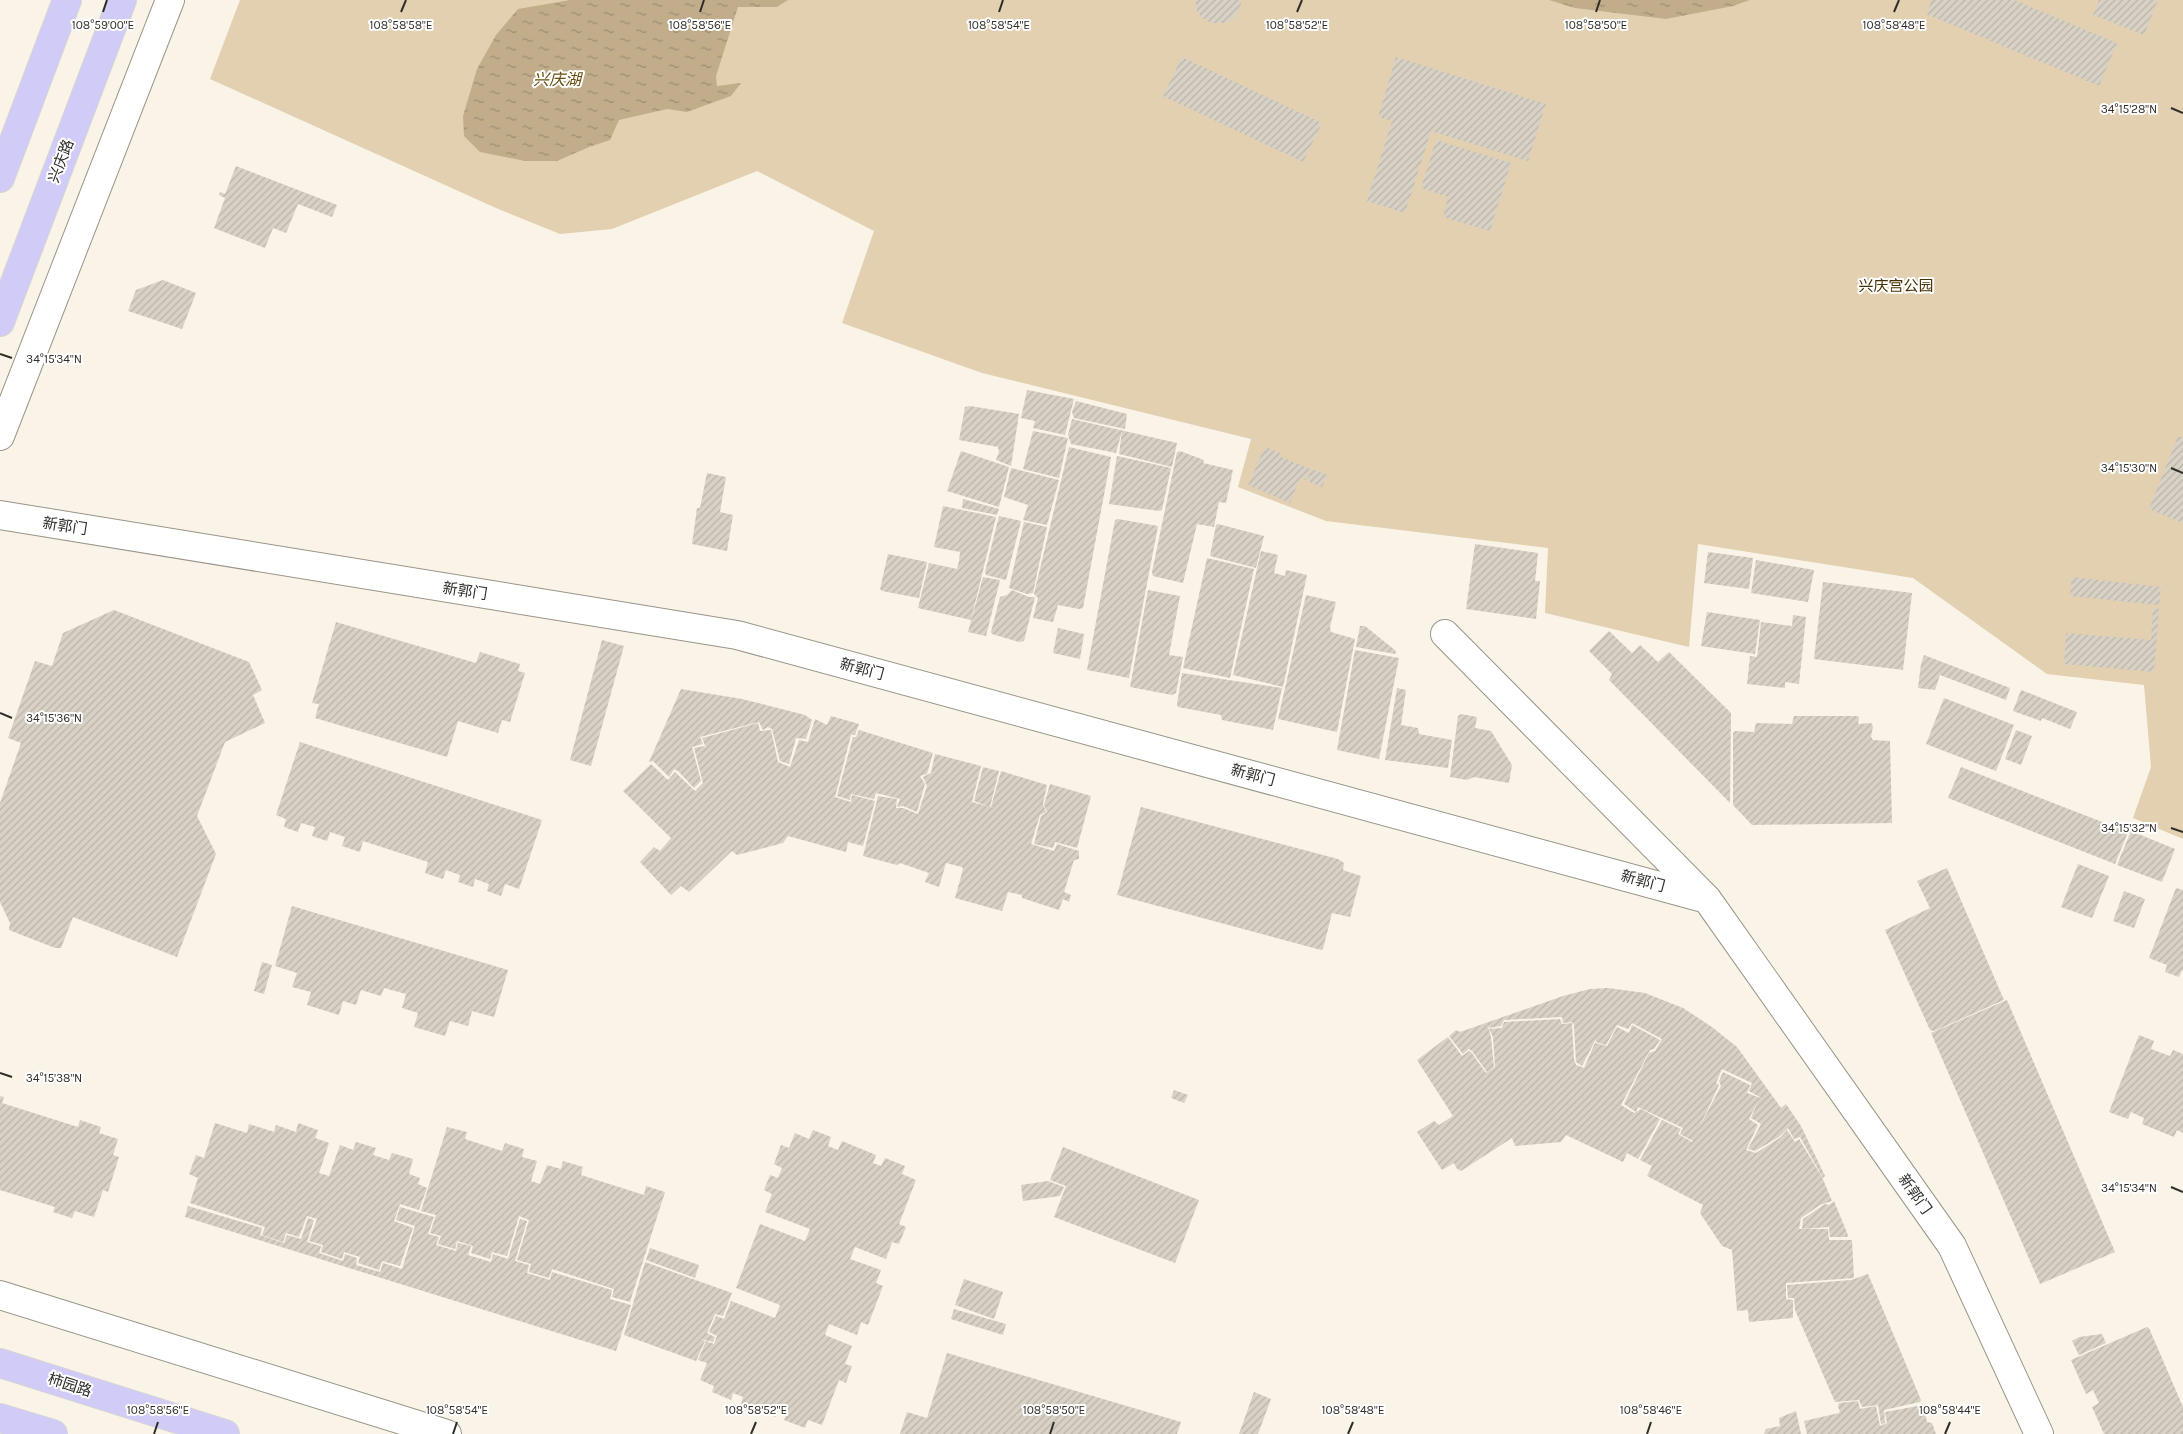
<svg xmlns="http://www.w3.org/2000/svg" width="2183" height="1434" font-family="Karla,'Noto Sans SC',sans-serif">
	<style>
		.park { fill: #e2d0b0 }
		.water { fill: url(#water-ripples) }
		.building { fill: url(#building-hatch); fill-rule: evenodd }
		.lines { fill: none; stroke-linecap: round; stroke-linejoin: round }
		.minor-casing { stroke: #9a9488; stroke-width: 30 }
		.major-casing { stroke: #d5d5d4; stroke-width: 30 }
		.minor { stroke: #fff; stroke-width: 28 }
		.major { stroke: #d1ccf7; stroke-width: 28 }
		.ticks { fill: none; stroke: #2f2d28; stroke-width: 2 }
		.labels { text-anchor: middle; dominant-baseline: central; stroke-width: 4; stroke-linejoin: round; paint-order: stroke }
		.street-label { font-size: 15px; fill: #2f2d28; stroke: #fff }
		.park-label { font-size: 15px; fill: #453101; stroke: #fff }
		.water-label { font-size: 16px; font-style: italic; fill: #674c0d; stroke: #fff }
		.ticks-label { font-size: 12px; text-anchor: middle; fill: #2f2d28; stroke: #fff; stroke-width: 4; stroke-linejoin: round; paint-order: stroke }
	</style>
	<defs>
		<pattern id="water-ripples" width="26" height="14" patternUnits="userSpaceOnUse" patternTransform="scale(1.25)"><rect width="26" height="14" fill="#c1ad8a"/><path d="M2 4q2-2 4 0t4 0M15 11q2-2 4 0t4 0" fill="none" stroke="#9d8d71"/></pattern>
		<pattern id="building-hatch" width="6" height="6" patternUnits="userSpaceOnUse" patternTransform="scale(1.25)"><rect width="6" height="6" fill="#d8d1c5"/><path d="M-1 1l2-2M0 6l6-6M5 7l2-2" fill="none" stroke="#bab4a9"/></pattern>
	</defs>
	<rect width="100%" height="100%" fill="#faf3e7"/>
	<!-- park -->
	<path class="park" d="M240,0H2183V839L2133,818L2151,767L2144,685L2047,674L1913,578L1698,544L1689,647L1545,613L1548,548L1326,521L1238,487L1251,439L982,373L842,323L874,231L757,171L612,229L560,234L496,208L210,79Z"/>
	<!-- water -->
	<path class="water" d="M570,0H788L777,7H738L716,76L717,86L741,83L731,96L687,112L667,109L619,120L610,140L589,147L557,161H525L480,152L464,136L463,116L477,69L496,35L518,9Z
		M1549,0H1750L1733,6L1666,19L1575,8Z"/>
	<!-- building -->
	<path class="building" d="M1195,0H1240L1241,5L1234,17L1225,23H1211L1201,17L1197,11Z
		M1932,0H2014L2117,43L2099,86L1926,14Z
		M2099,0H2158L2144,35L2093,15Z
		M1182,57L1322,123L1303,162L1163,96Z
		M1396,57L1546,104L1528,161L1431,131L1405,213L1367,201L1392,121L1378,117Z
		M1436,140L1511,163L1490,231L1443,217L1448,197L1421,188Z
		M236,166L337,205L332,217L298,204L286,233L273,228L265,248L214,228L225,198L219,195L220,192L225,194Z
		M163,280L196,293L182,329L128,311L136,290Z
		M1027,390L1074,399L1065,435L1033,428L1035,421L1021,418Z
		M1076,401L1127,414L1125,429L1074,418L1072,412Z
		M970,406L1019,414L1011,466L996,460L999,452L998,447L959,440L965,407Z
		M1072,419L1177,443L1172,467L1119,454L1122,431L1116,453L1071,444L1068,435Z
		M1033,431L1068,438L1059,478L1023,469Z
		M2178,436L2183,438V523L2149,509Z
		M1069,447L1111,457L1083,608L1079,609L1058,605L1053,622L1033,618L1038,598L1034,594Z
		M1265,447L1280,453L1279,456L1310,469L1305,480L1300,478L1290,503L1248,485Z
		M961,451L1009,467L999,507L947,491Z
		M1180,451L1204,460L1203,463L1233,470L1226,503L1219,502L1214,527L1197,524L1183,583L1153,576L1152,572L1177,452Z
		M1117,456L1171,468L1162,510L1159,511L1109,504Z
		M1011,468L1059,480L1047,525L1023,520L1028,505L1004,497Z
		M1311,469L1327,475L1322,487L1307,481Z
		M707,473L726,477L720,512L733,515L727,551L692,544L697,508H700Z
		M963,499L999,509L997,515L962,508Z
		M943,506L996,517L971,620L918,608L929,563L957,569L959,561L960,552L934,547Z
		M999,516L1021,521L1006,580L986,575L985,572Z
		M1118,519L1158,526L1129,678L1087,670L1115,520Z
		M1024,522L1047,527L1033,593L1027,594L1009,588Z
		M1218,524L1264,536L1256,568L1210,556L1216,525Z
		M1475,544L1538,553L1535,581H1540L1536,619L1466,609Z
		M1261,551L1278,555L1274,573L1285,576L1286,570L1307,575L1283,687L1233,675Z
		M1708,552L1753,558L1749,589L1704,583Z
		M888,554L927,562L919,598L882,591L880,589Z
		M1207,558L1254,569L1230,678L1183,668Z
		M1756,560L1814,570L1808,602L1751,593Z
		M983,577L1000,580L986,636L968,632Z
		M2072,577L2161,587L2159,605L2070,596Z
		M1823,582L1912,593L1903,670L1814,659Z
		M1012,590L1029,597H1035L1024,641L1019,642L992,634L991,632L1000,597L1007,595Z
		M1148,590L1180,596L1169,655L1183,657L1176,693L1172,695L1130,687Z
		M1306,595L1336,602L1330,627L1331,632L1355,639L1337,732L1278,719Z
		M2153,608L2159,609L2154,672L2064,664L2066,633L2151,640Z
		M114,610L249,662L262,690L253,695L265,723L225,742L197,816L216,854L177,957L73,917L61,948H55L9,930L10,923L0,902V803L21,743L8,738L35,661L52,666L63,633Z
		M1707,612L1760,620L1755,654L1701,646Z
		M1793,615L1806,617L1799,684L1785,682V688L1747,684L1750,656L1757,657L1761,622L1792,626Z
		M336,622L476,663L480,652L520,664L518,671L525,673L510,722L502,720L498,733L458,721L447,757L315,718L319,704L312,703Z
		M1360,626H1365L1396,651L1395,654L1356,647Z
		M1058,628L1084,634L1080,659L1053,653Z
		M1609,631L1632,653L1640,645L1658,662L1669,652L1731,713L1730,803L1609,680L1612,674L1589,651Z
		M602,640L624,646L591,766L570,760Z
		M1355,650L1399,658L1379,759L1337,750Z
		M1924,655L2010,688L2006,700L1940,675L1935,690L1918,688L1921,664Z
		M1182,673L1282,688L1273,730L1222,720L1221,715L1178,707L1177,704Z
		M1397,688L1406,690L1401,725L1418,728L1419,734L1452,740L1448,768L1385,760Z
		M681,689L742,699L805,715L812,720L806,739L796,738L789,764L780,761L772,729L768,727L763,730L759,722L700,737L703,744L692,747L701,781L694,788L678,771L674,769L669,777L653,761L649,762Z
		M2021,690L2077,712L2070,729L2042,718L2041,721L2013,711Z
		M1944,698L2014,725L1996,771L1926,744Z
		M1461,714L1477,717L1475,728L1491,731L1512,765L1509,783L1474,777L1467,780L1450,777L1458,716Z
		M831,716L859,724L855,735H851L835,797L851,802L852,795L875,801L863,846L848,842L846,852L788,836L783,843L737,855L732,851L689,892L681,886L671,895L640,862L654,847L660,851L671,838L623,791L651,764L668,780L675,772L695,791L703,783L694,748L704,746L706,748L702,738L758,723L760,731L771,730L778,762L790,767L799,740L808,742L815,719L827,725Z
		M1794,716H1856L1859,717L1858,724L1871,723L1873,726L1871,737L1873,740L1890,741L1892,823L1752,825L1733,805V733L1735,731L1754,732L1756,723L1792,724Z
		M859,730L933,753L927,774L920,776L925,784L917,812L903,806L897,807L900,799L876,793L874,799L851,794L850,800L837,796L853,737H856Z
		M2016,730L2032,736L2021,765L2005,759Z
		M300,742L542,820L519,889L505,884L501,896L487,891L489,884L475,879L473,887L458,882L460,875L446,870L443,879L425,873L428,862L363,841L360,852L342,846L345,837L330,832L327,841L312,836L315,827L301,823L298,832L284,827L286,819L276,815Z
		M935,754L981,766L972,802L994,808L991,807L1001,771L1047,785L1043,804L1046,812L1040,815L1031,844L1054,851L1057,844L1079,851V859L1074,860L1064,892L1071,895L1069,902L1063,899L1059,910L1022,898V895L1008,892L1002,911L955,898L963,869L962,867L946,863L939,887L925,882L929,873L900,863L897,865L863,856L878,796L897,799L896,808H903L918,814L927,786L923,777L931,773Z
		M983,767L999,771L990,807L974,801Z
		M1961,767L2128,832L2115,864L1948,798Z
		M1050,784L1091,796L1077,848L1055,842L1053,848L1034,844L1041,816L1047,812L1044,805Z
		M1141,807L1338,859L1344,863L1343,870L1361,876L1350,917L1332,913L1323,949L1321,950L1117,895Z
		M2131,831L2175,849L2162,882L2117,865Z
		M2078,864L2109,876L2092,918L2061,907Z
		M1947,868L2004,1000L1934,1031L1930,1030L1885,930L1930,908L1917,881Z
		M2176,888L2183,890V971L2182,970L2179,977L2165,972L2167,965L2149,958Z
		M2124,891L2145,899L2134,928L2113,921Z
		M292,906L508,970L494,1017L472,1011L468,1026L450,1021L445,1036L414,1027L418,1013L402,1008L406,994L384,988L381,996L361,990L356,1005L343,1001L339,1015L307,1005L311,992L292,987L297,973L275,966Z
		M262,962L272,965L264,994L254,991Z
		M1608,988L1645,993L1683,1008L1712,1027L1737,1047L1781,1108L1786,1104L1801,1126L1825,1176L1823,1178L1800,1137L1794,1139L1788,1128L1779,1137L1755,1151L1748,1149L1761,1124L1751,1118L1758,1101L1749,1119L1758,1125L1746,1150L1756,1153L1781,1137L1787,1130L1795,1142L1799,1139L1822,1177L1832,1201L1820,1205L1801,1218L1799,1229H1828L1829,1240H1852L1854,1278L1786,1283V1299L1793,1300V1318L1749,1322L1748,1310L1737,1311L1732,1250L1722,1246L1700,1213L1703,1205L1647,1176L1652,1166L1640,1160L1662,1120L1681,1129L1678,1134L1692,1142L1693,1141L1680,1134L1683,1128L1638,1107L1636,1112L1641,1109L1660,1119L1638,1159L1627,1153L1623,1162L1566,1135L1561,1142L1515,1146L1512,1138L1461,1171L1457,1169L1454,1163L1442,1170L1417,1132L1434,1121L1439,1125L1453,1116L1417,1060L1448,1037L1462,1056L1469,1051L1471,1052L1486,1073L1495,1067L1493,1037L1489,1029L1502,1028L1504,1022L1560,1019L1562,1024L1572,1023L1574,1059L1576,1065L1584,1068L1595,1043L1607,1046L1617,1027L1629,1033L1632,1025L1660,1040L1654,1049L1650,1050L1621,1105L1634,1113L1636,1112L1624,1104L1649,1053L1655,1051L1662,1039L1632,1023L1628,1029L1617,1025L1606,1045L1596,1042V1039L1582,1066L1576,1062L1574,1025L1572,1022L1563,1023L1562,1017L1504,1020L1501,1026L1489,1028L1487,1024L1491,1037L1494,1067L1487,1072L1472,1051L1469,1049L1463,1054L1449,1036L1456,1030L1460,1032L1563,996L1590,989ZM1722,1069L1752,1083L1749,1091L1763,1099L1747,1093L1750,1085L1723,1072L1719,1081L1721,1086L1699,1128L1719,1085L1716,1083Z
		M2007,1000L2115,1252L2040,1284L1931,1033Z
		M2139,1035L2154,1041L2151,1049L2170,1056L2173,1050L2183,1054V1133L2177,1130L2174,1137L2142,1124L2144,1118L2131,1112L2128,1119L2109,1112Z
		M1174,1090L1188,1095L1184,1103L1171,1098Z
		M0,1096L4,1097L2,1103L78,1127L80,1120L101,1127L99,1133L118,1139L113,1155L119,1157L108,1192L103,1190L94,1217L75,1211L72,1218L53,1212L55,1207L0,1190Z
		M215,1123L247,1133L249,1124L274,1132L276,1125L296,1132L298,1123L318,1130L315,1138L329,1143L319,1173L329,1176L340,1145L353,1150L356,1142L376,1148L373,1155L389,1160L392,1153L413,1159L409,1174L420,1178L418,1184L427,1188L419,1210L400,1204L394,1221L413,1228L400,1266L382,1261L379,1270L358,1263L360,1257L344,1252L342,1259L321,1252L323,1245L309,1241L317,1219L307,1216L299,1237L286,1233L283,1242L262,1235L265,1227L190,1203L198,1178L189,1174L196,1155L204,1158Z
		M447,1127L467,1132L465,1139L502,1151L505,1143L524,1149L522,1157L537,1161L531,1181L540,1184L547,1165L561,1169L563,1161L583,1167L581,1175L644,1195L646,1186L665,1192L630,1302L612,1297L614,1289L552,1269L549,1278L529,1272L531,1264L517,1260L529,1220L519,1216L507,1256L492,1252L490,1259L471,1253L473,1246L457,1241L455,1249L438,1244L441,1236L430,1233L436,1215L421,1211Z
		M813,1130L831,1137L828,1146L838,1150L842,1141L876,1155L873,1163L881,1166L885,1158L905,1166L902,1174L916,1180L899,1224L906,1227L899,1244L892,1242L886,1259L855,1247L850,1259L881,1270L876,1283L883,1286L868,1325L861,1322L857,1335L829,1324L825,1335L852,1346L845,1364L852,1366L846,1383L839,1380L822,1425L808,1420L805,1428L784,1420L787,1413L778,1410L776,1417L741,1404L743,1397L733,1393L731,1400L712,1392L714,1386L700,1380L707,1363L698,1360L706,1341L714,1344L717,1336L709,1332L716,1316L724,1319L731,1301L775,1318L780,1305L736,1288L760,1224L805,1241L810,1229L765,1212L772,1194L764,1190L770,1175L778,1178L782,1168L774,1164L781,1145L789,1148L795,1133L809,1139Z
		M1063,1147L1199,1200L1175,1263L1054,1217L1066,1186L1050,1180Z
		M1048,1181L1064,1187L1060,1196L1023,1201L1021,1185Z
		M1834,1201L1848,1235L1847,1237H1830L1829,1227L1802,1229L1803,1219L1825,1204L1829,1205Z
		M188,1206L262,1228L260,1235L284,1243L287,1235L301,1239L308,1218L314,1220L307,1242L321,1246L319,1253L343,1261L345,1254L357,1258L356,1265L380,1272L383,1263L402,1269L415,1226L396,1220L400,1207L434,1217L428,1234L439,1237L436,1245L456,1251L458,1243L471,1246L468,1255L491,1262L493,1254L508,1259L520,1219L527,1221L515,1261L529,1265L527,1273L550,1280L552,1272L612,1290L610,1299L631,1305L616,1351L185,1217Z
		M650,1248L699,1265L695,1278L646,1260Z
		M645,1262L732,1293L723,1316L715,1314L707,1333L715,1337L713,1342L701,1339L705,1341L696,1361L624,1335Z
		M1868,1274L1921,1400L1920,1402L1884,1410L1885,1423L1881,1424L1878,1405L1862,1407L1859,1400L1835,1402L1795,1310L1794,1298H1788L1787,1285L1851,1280Z
		M964,1279L1003,1292L994,1319L955,1305Z
		M954,1309L1006,1324L1003,1335L951,1319Z
		M2147,1327L2149,1328L2183,1407V1434H2104L2092,1407L2099,1403L2093,1390L2086,1394L2071,1360Z
		M2102,1334L2106,1343L2079,1355L2072,1341L2079,1337Z
		M947,1353L1181,1422L1177,1434H900L907,1412L927,1418Z
		M1254,1392L1271,1399L1258,1434H1239Z
		M1858,1401L1860,1409L1876,1406L1880,1426L1887,1423L1885,1412L1923,1405L1927,1422L1932,1423L1936,1434H1807L1804,1421L1839,1413L1840,1411L1838,1407L1839,1403Z
		M1796,1411L1801,1434H1764L1766,1429L1780,1426L1779,1418Z"/>
	<g class="lines">
		<!-- minor casing -->
		<g class="minor-casing">
			<path id="minor" d="M0,436L170,0
				M0,515L737,635L1707,899
				M1445,634L1707,899L1952,1246L2039,1434
				M0,1295L447,1434"/>
		</g>
		<!-- major casing -->
		<g class="major-casing">
			<path id="major" d="M0,178L67,0
				M0,322L122,0
				M0,1363L225,1434
				M0,1418L53,1434"/>
		</g>
		<!-- minor -->
		<use href="#minor" class="minor"/>
		<!-- major -->
		<use href="#major" class="major"/>
	</g>
	<!-- ticks -->
	<path class="ticks" d="M103,12L107,0M401,12L406,0M700,12L704,0M999,12L1003,0M1297,12L1302,0M1596,12L1600,0M1894,12L1899,0M2171,108L2183,113M0,354L12,358M2171,468L2183,473M0,713L12,718M2171,828L2183,832M0,1073L12,1077M2171,1187L2183,1192M154,1434L158,1422M453,1434L457,1422M751,1434L756,1422M1050,1434L1054,1422M1348,1434L1353,1422M1647,1434L1651,1422M1945,1434L1950,1422"/>
	<g class="labels">
		<!-- street labels -->
		<g class="street-label">
			<text transform="translate(61 161) rotate(-69)">兴庆路</text>
			<text transform="translate(65 526) rotate(9)">新郭门</text>
			<text transform="translate(465 591) rotate(9)">新郭门</text>
			<text transform="translate(862 669) rotate(15)">新郭门</text>
			<text transform="translate(1253 775) rotate(15)">新郭门</text>
			<text transform="translate(1643 881) rotate(15)">新郭门</text>
			<text transform="translate(1915 1194) rotate(55)">新郭门</text>
			<text transform="translate(70 1385) rotate(18)">柿园路</text>
		</g>
		<!-- park labels -->
		<g class="park-label">
			<text x="1896" y="286">兴庆宫公园</text>
		</g>
		<!-- water labels -->
		<g class="water-label">
			<text x="557" y="79">兴庆湖</text>
		</g>
	</g>
	<g class="ticks-label">
		<text x="700" y="29">108°58'56"E</text>
		<text x="999" y="29">108°58'54"E</text>
		<text x="1596" y="29">108°58'50"E</text>
		<text x="1894" y="29">108°58'48"E</text>
		<text x="103" y="29">108°59'00"E</text>
		<text x="401" y="29">108°58'58"E</text>
		<text x="1297" y="29">108°58'52"E</text>
		<text x="2129" y="113">34°15'28"N</text>
		<text x="54" y="363">34°15'34"N</text>
		<text x="2129" y="472">34°15'30"N</text>
		<text x="54" y="722">34°15'36"N</text>
		<text x="2129" y="832">34°15'32"N</text>
		<text x="54" y="1082">34°15'38"N</text>
		<text x="2129" y="1192">34°15'34"N</text>
		<text x="158" y="1414">108°58'56"E</text>
		<text x="457" y="1414">108°58'54"E</text>
		<text x="756" y="1414">108°58'52"E</text>
		<text x="1054" y="1414">108°58'50"E</text>
		<text x="1353" y="1414">108°58'48"E</text>
		<text x="1651" y="1414">108°58'46"E</text>
		<text x="1950" y="1414">108°58'44"E</text>
	</g>
</svg>
